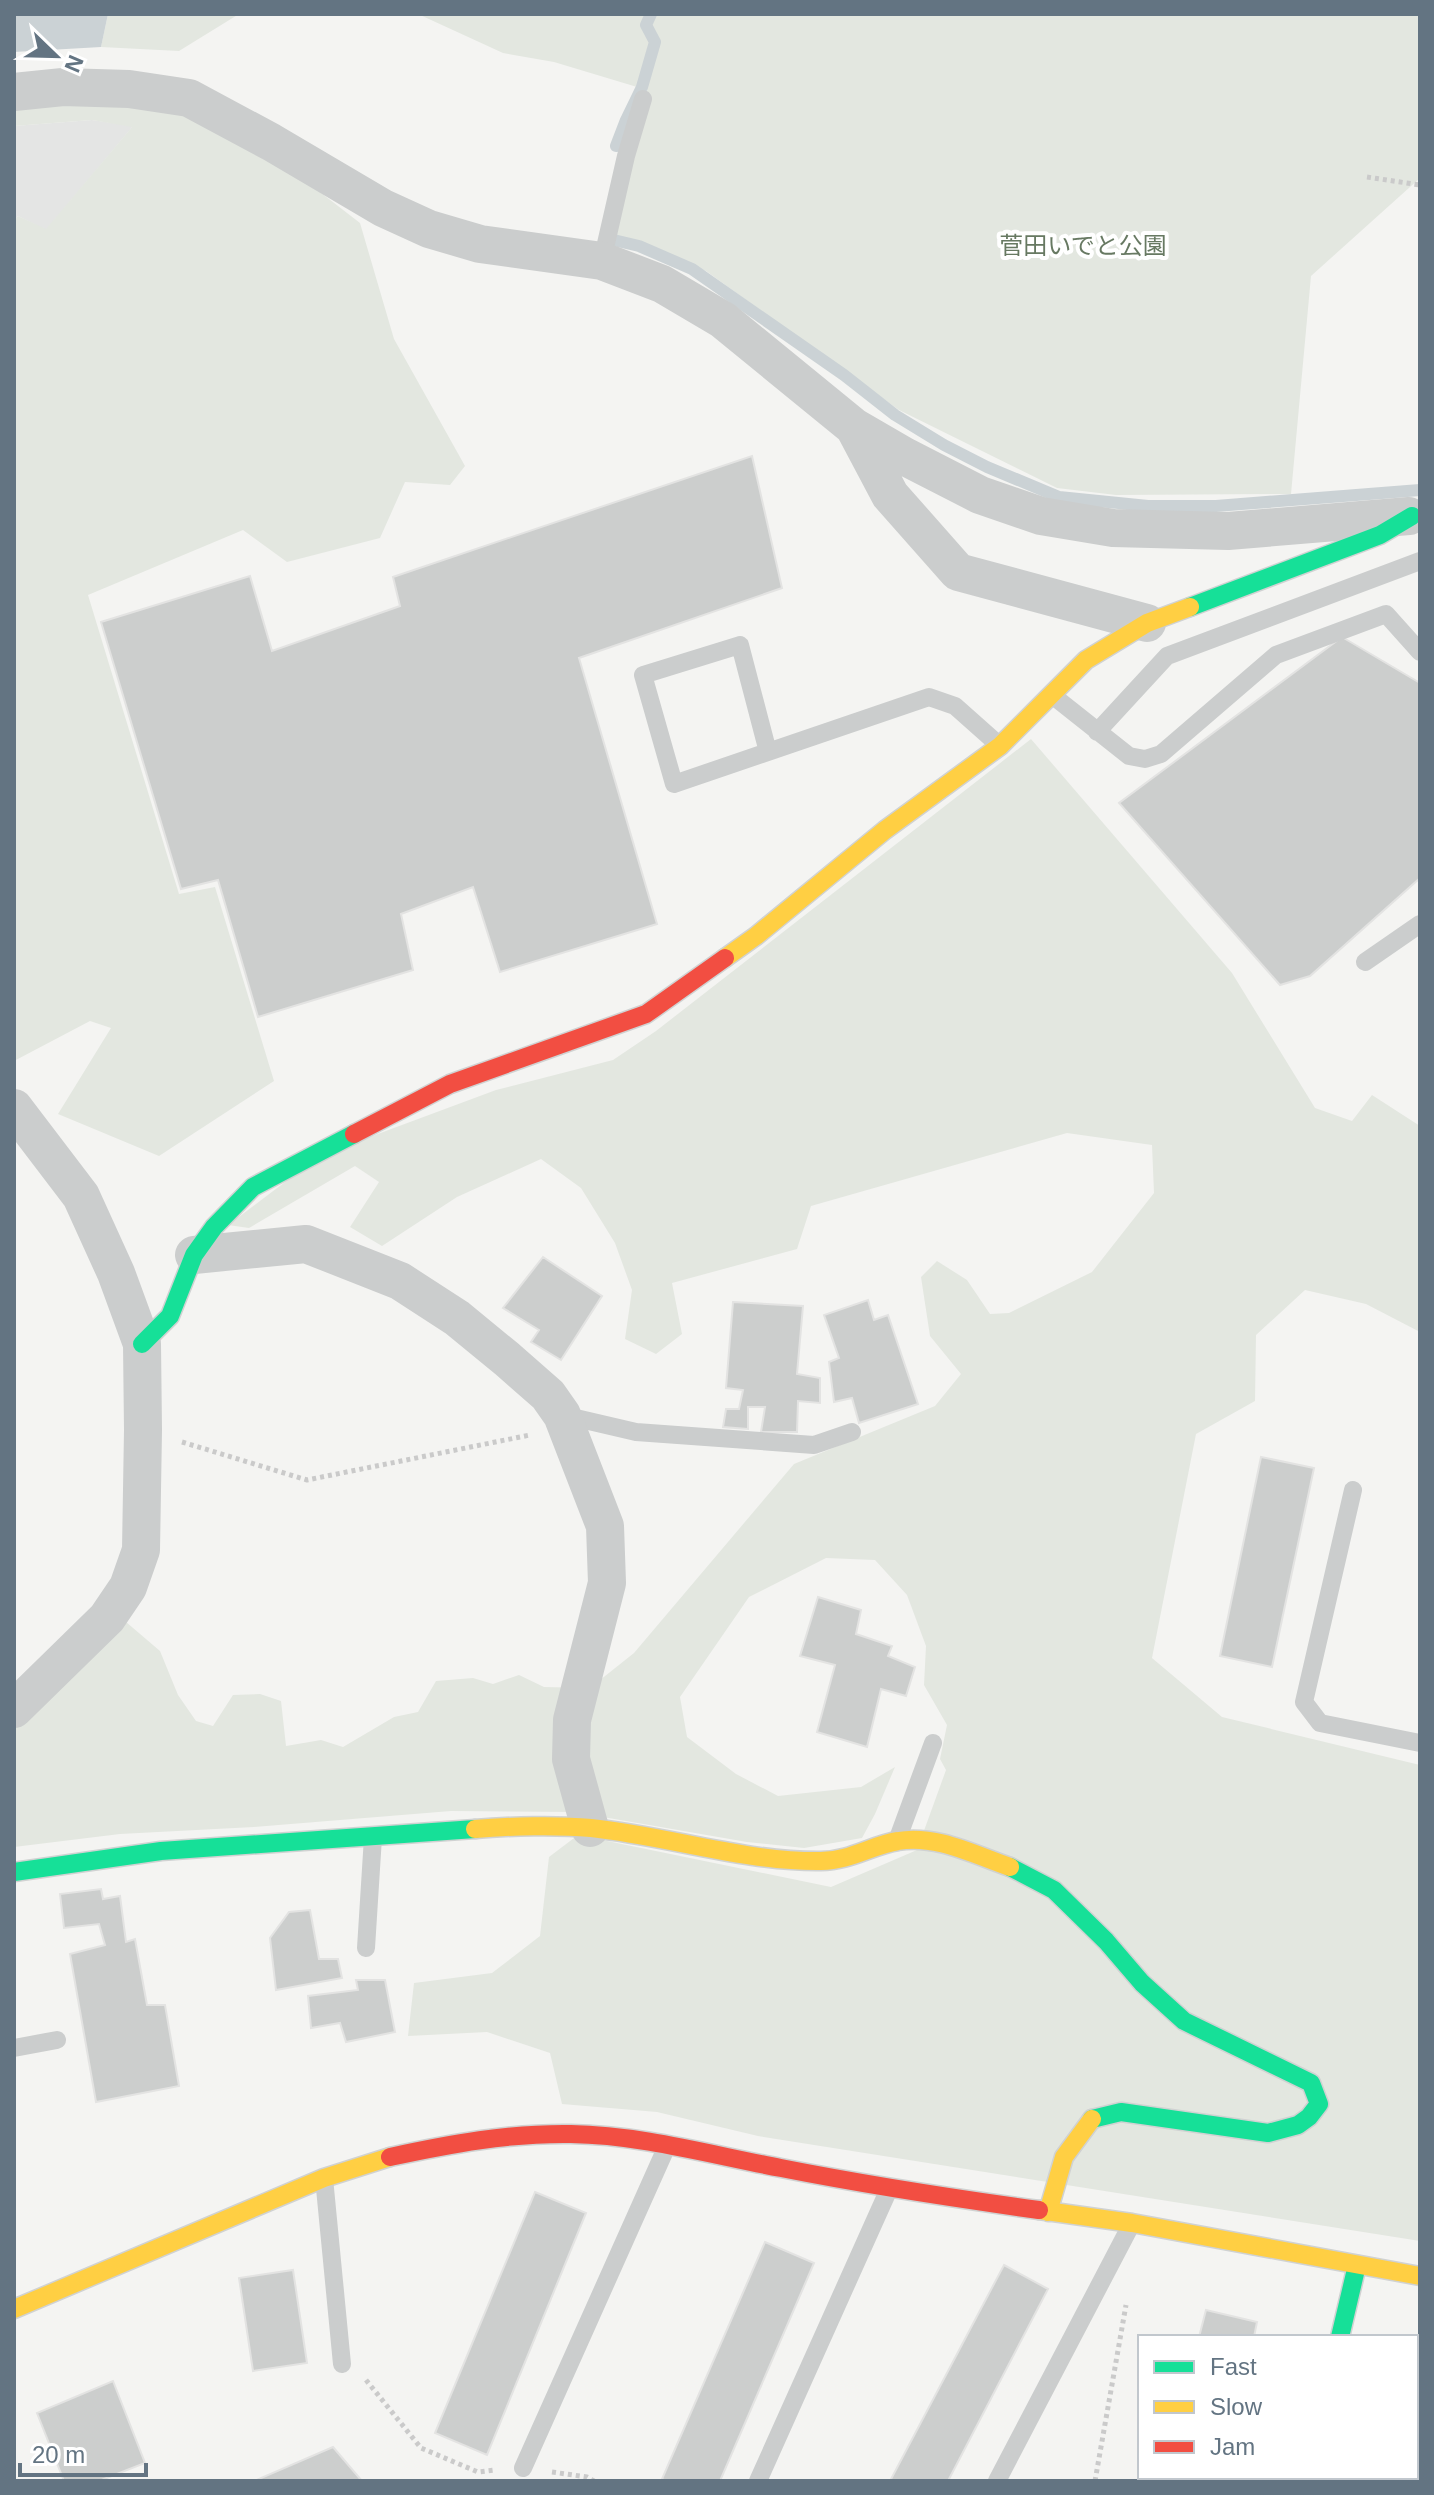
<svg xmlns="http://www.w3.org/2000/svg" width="1434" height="2495" font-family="Arial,'Noto Sans JP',sans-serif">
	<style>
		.built { fill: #e4e5e4 }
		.green { fill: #e3e7e0 }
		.water { fill: #cbd2d5 }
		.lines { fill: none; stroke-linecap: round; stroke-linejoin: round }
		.stream { stroke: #cbd2d5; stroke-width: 12 }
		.building { fill: #cccecd; stroke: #e3e3e2; stroke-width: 2 }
		.fast-casing { stroke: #d0d2d2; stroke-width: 21 }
		.slow-casing { stroke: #d0d2d2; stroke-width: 21 }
		.jam-casing { stroke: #d0d2d2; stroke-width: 21 }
		.path { stroke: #cacaca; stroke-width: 5; stroke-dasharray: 4 4; stroke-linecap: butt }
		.lane { stroke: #cbcdcd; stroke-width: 18 }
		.street { stroke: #cbcdcd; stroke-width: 38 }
		.fast { stroke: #16e098; stroke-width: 18 }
		.slow { stroke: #ffcf43; stroke-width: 18 }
		.jam { stroke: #f24e42; stroke-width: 18 }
		.labels { text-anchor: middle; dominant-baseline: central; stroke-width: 8; stroke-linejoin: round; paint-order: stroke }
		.park-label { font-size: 24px; fill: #677962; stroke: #fff }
	</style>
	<rect width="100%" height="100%" fill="#f4f4f2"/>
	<!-- built -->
	<path class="built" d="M92,120L133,126L46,230L18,216L14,221V126Z"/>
	<!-- green -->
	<path class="green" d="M108,14H239L179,51L101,47Z
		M418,14H1420V178L1311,276L1291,494L1116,495L1057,488L899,410L706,271L612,234L647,90L554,62L503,53Z
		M160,100L272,155L360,223L394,339L465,466L450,485L405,482L380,538L287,562L243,530L88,595L179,894L215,887L274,1081L159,1156L58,1114L111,1028L90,1021L14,1061V221L18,216L46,229L132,127L92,120L14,126V105Z
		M1031,739L1232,973L1315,1108L1352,1121L1372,1095L1420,1126V1332L1366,1304L1305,1290L1256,1335L1255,1401L1196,1434L1152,1658L1222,1717L1420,1765V2241L758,2136L657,2112L562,2104L550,2053L487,2032L408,2036L414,1983L492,1973L540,1936L549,1857L578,1835L831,1887L917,1850L946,1770L940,1759L947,1725L924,1685L926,1646L907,1595L875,1560L826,1558L749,1597L680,1697L687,1737L736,1774L778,1796L861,1787L895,1767L875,1814L862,1838L804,1848L747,1842L574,1812L451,1811L254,1827L120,1834L14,1847V1719L88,1650L119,1616L160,1651L178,1695L196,1721L213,1726L233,1695L260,1694L281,1701L286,1746L321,1740L343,1747L394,1717L418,1712L436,1681L473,1678L493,1684L519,1675L544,1687L590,1688L634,1653L794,1464L935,1406L961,1374L930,1336L921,1277L937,1261L967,1280L990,1314L1009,1313L1092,1272L1154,1193L1152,1145L1067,1133L811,1206L797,1249L672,1283L682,1334L656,1354L625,1339L632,1290L615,1243L581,1188L541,1159L457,1197L382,1246L350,1227L379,1182L355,1166L249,1228L228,1225L293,1176L367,1138L496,1090L613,1060L656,1031Z"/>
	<!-- water -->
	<path class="water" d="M14,14H108L101,47L14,52Z"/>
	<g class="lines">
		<!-- stream -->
		<path class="stream" d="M616,146L626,120L642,87L655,42L646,25L651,14
			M605,238L639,246L692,269L844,375L895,415L944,445L987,467L1059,497L1148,506H1216L1420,490"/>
	</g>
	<!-- building -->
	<path class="building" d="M752,456L782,588L579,658L657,924L500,972L473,887L401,914L413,970L258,1017L218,880L181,889L101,622L250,576L272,651L400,606L393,577Z
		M1342,637L1420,683V878L1310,976L1280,985L1119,803Z
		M543,1257L602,1296L561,1360L531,1342L539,1330L503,1308Z
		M868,1300L874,1320L888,1315L918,1404L859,1423L852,1398L834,1402L829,1362L839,1358L824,1315Z
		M733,1302L803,1306L797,1374L820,1378V1403L798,1401L797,1432H761L765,1407H748V1429L723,1427L726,1409H739L743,1390L726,1388Z
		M1261,1457L1314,1468L1272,1667L1220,1656Z
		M818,1597L861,1610L856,1634L892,1646L888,1656L915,1667L906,1696L881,1689L867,1747L817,1732L835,1665L800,1656Z
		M101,1889L103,1899L120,1896L126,1942L135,1939L147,2005H165L179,2086L96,2102L70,1954L105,1945L99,1924L64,1928L60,1894Z
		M310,1910L319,1959H338L342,1978L276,1990L270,1938L289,1912Z
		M356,1980H385L395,2032L346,2042L340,2023L311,2028L308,1996L358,1990Z
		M535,2192L586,2213L487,2455L435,2433Z
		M765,2242L814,2263L720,2481H666L662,2479Z
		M1004,2265L1048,2289L948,2481H890Z
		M293,2270L307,2363L253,2371L239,2278Z
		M1206,2310L1257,2322L1254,2337H1199Z
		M113,2381L145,2463L99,2481H64L37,2413Z
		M333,2447L362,2481H254Z
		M1165,2477H1220L1219,2481H1164Z"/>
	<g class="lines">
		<!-- fast casing -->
		<g class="fast-casing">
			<path id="fast" d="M1190,607L1380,535L1412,516
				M142,1344L170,1316L194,1255L214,1227L253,1187L354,1134
				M1010,1867L1054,1890L1106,1941L1142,1983L1184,2021L1311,2083L1319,2104L1309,2117L1298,2125L1268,2133L1121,2112L1092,2119
				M14,1872L161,1851L475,1829
				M1340,2337L1357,2265"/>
		</g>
		<!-- slow casing -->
		<g class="slow-casing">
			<path id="slow" d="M725,958L756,936L885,830L1000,746L1086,660L1147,623L1190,607
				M475,1829C509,1826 558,1825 591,1828C668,1836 744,1862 821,1861C850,1861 872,1845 898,1841C935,1834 975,1855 1010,1867
				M1039,2210L1132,2223L1420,2276
				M1048,2212L1064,2157L1092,2119
				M14,2309L324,2178L390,2157
				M1306,2477V2481"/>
		</g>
		<!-- jam casing -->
		<g class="jam-casing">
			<path id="jam" d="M354,1134L450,1084L646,1014L725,958
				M390,2157C450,2144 509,2133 571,2134C641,2135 712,2155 781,2168C867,2185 952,2198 1039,2210"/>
		</g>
		<!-- path -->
		<path class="path" d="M1367,177L1420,185
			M182,1442L307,1480L530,1435
			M366,2380L421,2448L478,2472L495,2470
			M552,2472L587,2477L594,2481
			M1095,2481L1126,2305"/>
		<!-- lane -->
		<path class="lane" d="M602,261L626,156L643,99
			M1052,695L1129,756L1145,759L1161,754L1276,655L1386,614L1420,652
			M1097,732L1167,656L1420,561
			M768,752L740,645L643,675L674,784L929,697L955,706L1000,746
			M1365,962L1420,924
			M563,1415L636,1432L814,1445L852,1432
			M1353,1490L1304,1702L1320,1723L1420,1743
			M898,1838L933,1743
			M366,1948L373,1837
			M14,2048L57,2040
			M324,2178L342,2364
			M523,2468L667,2146
			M758,2481L889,2189
			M997,2481L1132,2223"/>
		<!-- street -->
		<path class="street" d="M14,92L63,87L129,89L189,98L271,142L383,208L429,229L480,244L602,261L662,284L723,320L854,427L904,456L980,495L1041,516L1113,528L1228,531L1409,516
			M854,427L890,495L958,572L1147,623
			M14,1108L81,1196L116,1273L142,1344L143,1430L141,1550L128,1587L107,1618L14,1709
			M194,1255L306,1244L400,1281L457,1318L507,1359L548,1395L562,1415L605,1526L607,1583L572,1720L571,1759L590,1828"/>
		<!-- fast -->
		<use href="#fast" class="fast"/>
		<!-- slow -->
		<use href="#slow" class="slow"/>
		<!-- jam -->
		<use href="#jam" class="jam"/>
	</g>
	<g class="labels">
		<!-- park labels -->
		<g class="park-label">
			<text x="1083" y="245">菅田いでと公園</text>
		</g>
	</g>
	<!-- border -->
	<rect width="1434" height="2495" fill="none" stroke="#637482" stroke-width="32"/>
	<!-- legend -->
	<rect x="1138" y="2335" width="280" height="144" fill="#ffffff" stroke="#c1c7cd" stroke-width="2"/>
	<rect x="1154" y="2361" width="40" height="12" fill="#16e098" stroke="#c1c7cd" stroke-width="2"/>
	<text x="1210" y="2375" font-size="24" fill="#637482">Fast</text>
	<rect x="1154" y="2401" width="40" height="12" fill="#ffcf43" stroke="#c1c7cd" stroke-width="2"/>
	<text x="1210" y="2415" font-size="24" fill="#637482">Slow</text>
	<rect x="1154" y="2441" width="40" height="12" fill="#f24e42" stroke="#c1c7cd" stroke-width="2"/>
	<text x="1210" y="2455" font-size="24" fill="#637482">Jam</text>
	<!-- north arrow -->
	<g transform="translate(56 56) rotate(113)" stroke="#ffffff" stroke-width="6" paint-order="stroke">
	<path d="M0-6L14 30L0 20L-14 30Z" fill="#637482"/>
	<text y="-12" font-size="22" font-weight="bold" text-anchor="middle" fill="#637482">N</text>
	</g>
	<!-- scale -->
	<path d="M20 2463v12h126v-12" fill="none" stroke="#637482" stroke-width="4"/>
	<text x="32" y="2463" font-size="24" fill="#637482" stroke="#ffffff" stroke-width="6" paint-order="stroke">20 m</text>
</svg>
